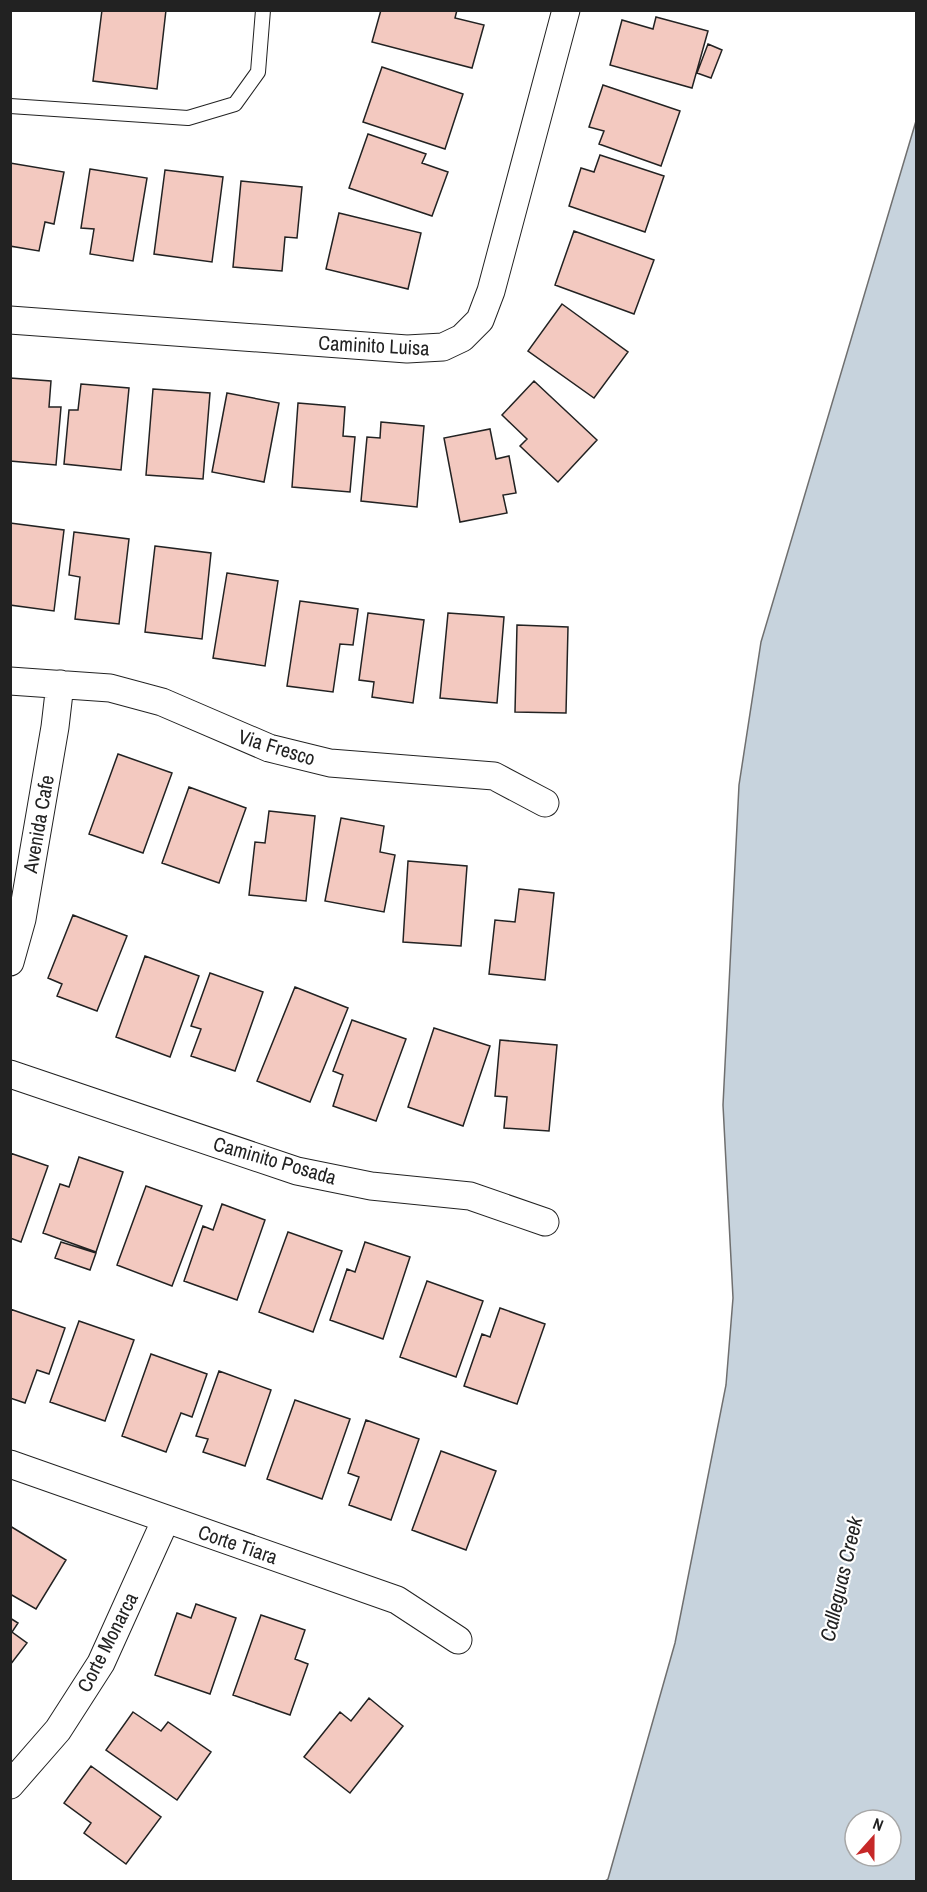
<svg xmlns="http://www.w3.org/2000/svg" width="927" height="1892" font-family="'Archivo Narrow',sans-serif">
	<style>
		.water { fill: #c7d3dd; stroke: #6f6f6f; stroke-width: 1.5; fill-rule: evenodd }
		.building { fill: #f3c9c0; stroke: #222; stroke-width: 1.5 }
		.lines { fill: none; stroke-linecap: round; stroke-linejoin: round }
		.service-casing { stroke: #222; stroke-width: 16 }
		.minor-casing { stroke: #222; stroke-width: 29 }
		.service { stroke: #fff; stroke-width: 14 }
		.minor { stroke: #fff; stroke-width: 27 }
		.labels { text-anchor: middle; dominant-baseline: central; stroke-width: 4.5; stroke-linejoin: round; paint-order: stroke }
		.street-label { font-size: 20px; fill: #222; stroke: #fff }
		.water-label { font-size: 21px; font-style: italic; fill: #222; stroke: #fff }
	</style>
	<rect width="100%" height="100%" fill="#fff"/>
	<!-- water -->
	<path class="water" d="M916,121V1881H605L608,1879L675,1643L726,1385L733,1298L723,1105L739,785L761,642ZM855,1820H891V1856H855Z"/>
	<!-- building -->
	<path class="building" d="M102,10H166L157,89L93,81Z
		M381,10H457L455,18L484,25L472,68L372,42Z
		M656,17L708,31L692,88L610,65L622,20L653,29Z
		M708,44L722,50L711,78L697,73Z
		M382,67L463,94L445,149L363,122Z
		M603,85L680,111L661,166L599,144L604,131L589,127Z
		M368,134L426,154L422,163L448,172L432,216L349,188Z
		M600,155L664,176L645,232L569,206L581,168L594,172Z
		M10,163L64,172L54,224L45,222L39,251L10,246Z
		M90,169L147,178L133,261L90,254L94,229L81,228Z
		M165,170L223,177L212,262L154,254Z
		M241,181L302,187L297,238L285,237L282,271L233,267Z
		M339,213L421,233L408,289L326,269Z
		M574,231L654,260L634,314L555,285Z
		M562,304L628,352L594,398L528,351Z
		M10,378L51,381L49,407H61L56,465L10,461Z
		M534,381L597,440L558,482L520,446L527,439L502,415Z
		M81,384L129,388L121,470L64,464L69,410H78Z
		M153,389L210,393L203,479L146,475Z
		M227,393L279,403L264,482L212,472Z
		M298,403L345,407L343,436L355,437L350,492L292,487Z
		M381,422L424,426L417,507L361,501L367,437L380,438Z
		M490,429L496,459L509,456L516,493L503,495L507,513L460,522L444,438Z
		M10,523L64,530L54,611L10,605Z
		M74,532L129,539L119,624L75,619L80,577L69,575Z
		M155,546L211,553L202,639L145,632Z
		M227,573L278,581L265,666L213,658Z
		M300,601L358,609L353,645L340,644L333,692L287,686Z
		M368,613L424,620L413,703L372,697L374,682L359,680Z
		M448,613L504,617L497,703L440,698Z
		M517,625L568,627L566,713L515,712Z
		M118,754L172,773L143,853L89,834Z
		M189,787L246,808L219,883L162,863Z
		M269,811L315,816L306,901L249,895L255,842L265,843Z
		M341,818L384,826L380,852L395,855L384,912L325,901Z
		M408,861L467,866L461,946L403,942Z
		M519,889L554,893L545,980L489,974L495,920L515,922Z
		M73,915L127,936L97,1011L57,996L62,984L48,978Z
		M145,956L199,976L170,1057L116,1037Z
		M210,973L263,992L235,1071L191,1056L201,1029L191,1026Z
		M295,987L348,1008L310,1102L257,1081Z
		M352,1020L406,1039L376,1121L333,1106L343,1075L333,1071Z
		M434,1028L490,1046L463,1126L408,1107Z
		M500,1040L557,1045L549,1131L504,1128L507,1097L495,1096Z
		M10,1153L48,1166L21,1242L10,1238Z
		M79,1157L123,1172L96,1252L43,1233L60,1184L69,1187Z
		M146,1186L202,1206L172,1286L117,1265Z
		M222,1204L265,1220L237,1300L184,1281L203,1226L213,1230Z
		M288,1232L342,1251L313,1332L259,1312Z
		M61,1242L96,1253L90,1270L55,1258Z
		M365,1242L410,1257L383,1339L330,1320L347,1269L355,1272Z
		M427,1281L483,1301L456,1377L400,1357Z
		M500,1308L545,1324L517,1404L464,1386L482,1334L490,1337Z
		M10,1309L65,1328L49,1374L37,1370L25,1403L10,1398Z
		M79,1321L134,1340L105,1421L50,1402Z
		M151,1354L207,1374L192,1417L181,1413L166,1452L122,1436Z
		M219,1371L271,1390L245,1466L203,1452L208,1439L196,1436Z
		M295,1400L350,1419L322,1499L267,1479Z
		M366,1420L419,1439L391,1520L349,1505L359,1477L348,1473Z
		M441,1451L496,1471L466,1550L412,1530Z
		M10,1526L66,1560L36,1609L10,1594Z
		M196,1604L236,1618L210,1694L155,1675L177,1613L191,1618Z
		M261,1615L305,1630L295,1659L308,1664L290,1715L233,1695Z
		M10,1618L18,1623L12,1632L27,1643L10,1665Z
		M369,1698L403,1726L350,1793L304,1757L340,1712L351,1721Z
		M133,1712L161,1731L168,1722L211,1752L177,1800L106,1750Z
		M91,1766L161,1817L126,1864L84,1833L91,1823L64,1803Z"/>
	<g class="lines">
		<!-- service casing -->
		<g class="service-casing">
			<path id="service" d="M10,106L188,118L235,104L258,72L263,10"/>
		</g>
		<!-- minor casing -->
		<g class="minor-casing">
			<path id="minor" d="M10,320L407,349L443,347L462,338L480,320L491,291L566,10
				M10,681L110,688L162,702L269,748L330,763L494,776L545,803
				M10,962L22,919L55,727L60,684
				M10,1074L297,1171L371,1186L470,1196L545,1222
				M10,1464L397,1600L458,1640
				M10,1785L58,1730L101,1663L166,1519"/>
		</g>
		<!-- service -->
		<use href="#service" class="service"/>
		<!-- minor -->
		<use href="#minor" class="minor"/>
	</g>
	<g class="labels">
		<!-- street labels -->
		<g class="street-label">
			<text transform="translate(374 345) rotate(3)">Caminito Luisa</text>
			<text transform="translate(277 747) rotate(17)">Via Fresco</text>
			<text transform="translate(38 824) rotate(-80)">Avenida Cafe</text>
			<text transform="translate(275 1160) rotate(16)">Caminito Posada</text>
			<text transform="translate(238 1544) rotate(19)">Corte Tiara</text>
			<text transform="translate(107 1642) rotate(-63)">Corte Monarca</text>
		</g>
		<!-- water labels -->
		<g class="water-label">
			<text transform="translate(841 1579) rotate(-77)">Calleguas Creek</text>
		</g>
	</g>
	<!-- border -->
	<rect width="927" height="1892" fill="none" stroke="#222222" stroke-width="24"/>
	<!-- north arrow -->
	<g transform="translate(873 1838) rotate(21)"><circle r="28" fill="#ffffff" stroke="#a7a7a7" stroke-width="1.5"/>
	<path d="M0-4.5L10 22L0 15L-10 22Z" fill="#c62828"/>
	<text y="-9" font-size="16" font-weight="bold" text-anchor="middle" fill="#222222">N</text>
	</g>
</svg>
